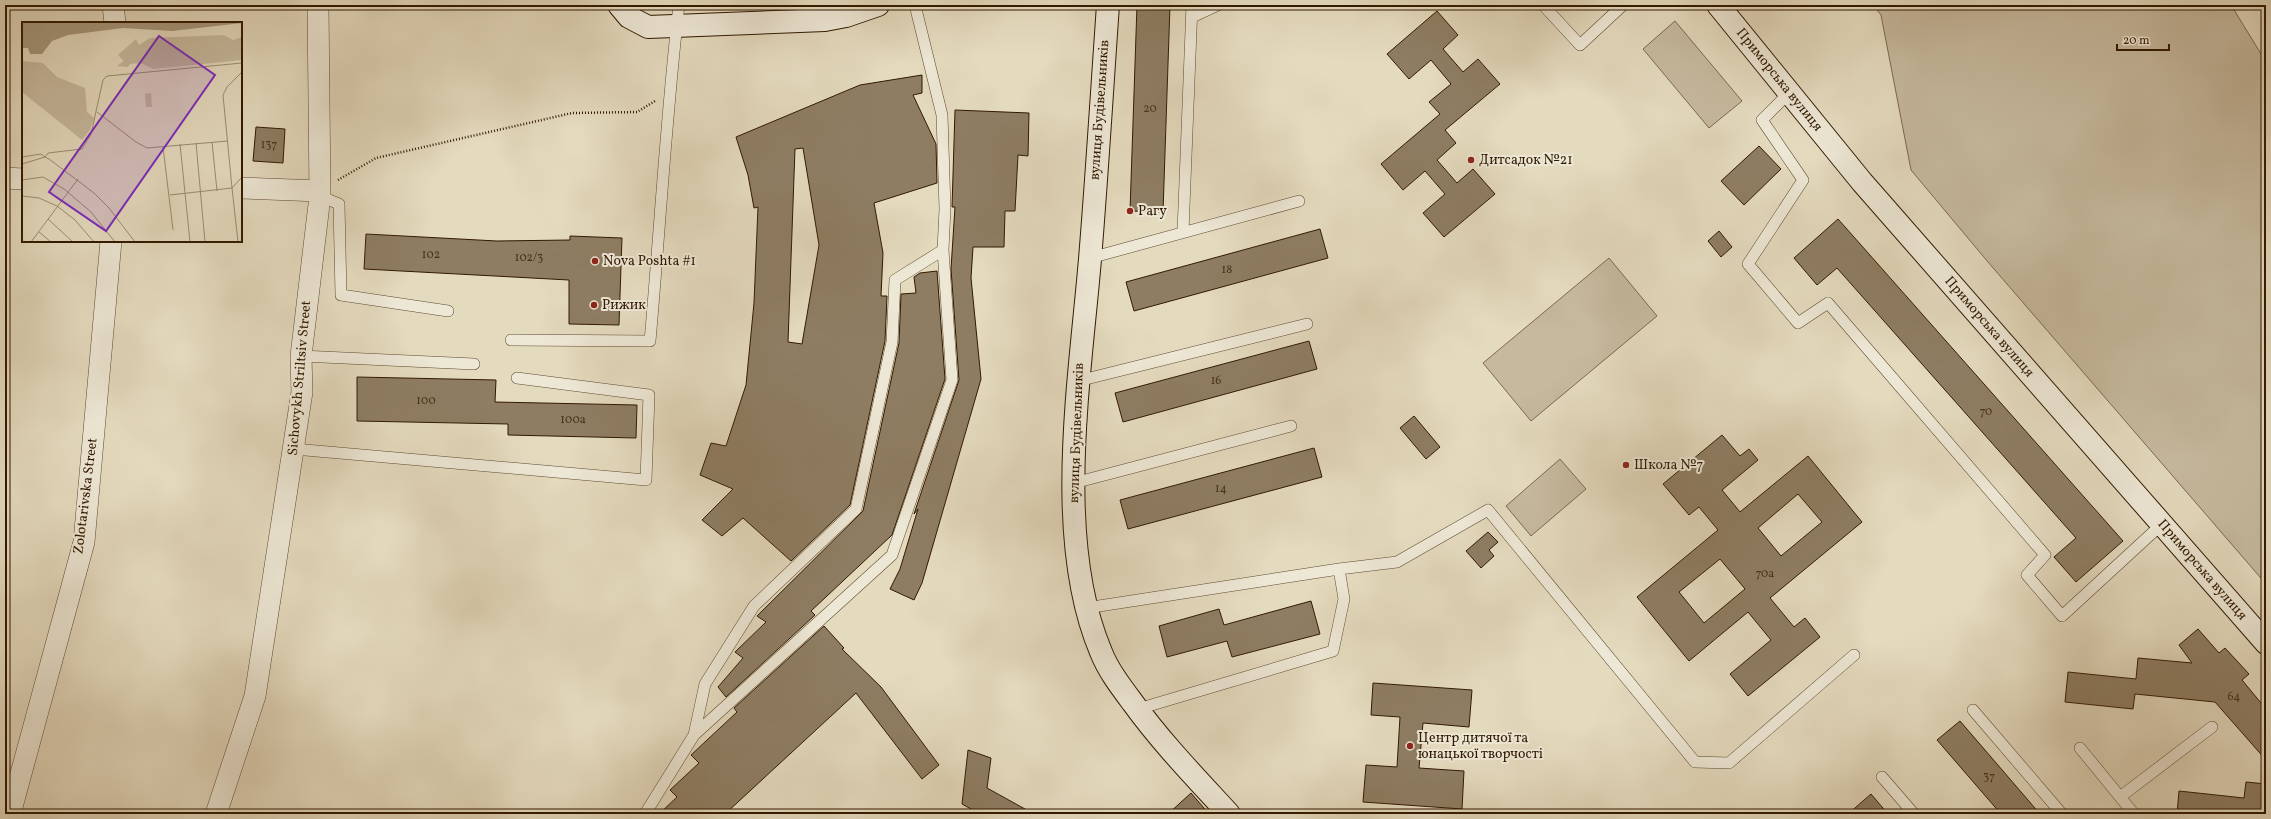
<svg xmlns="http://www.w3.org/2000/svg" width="2271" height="819" font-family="Vollkorn,serif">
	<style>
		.green { fill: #c6b99e; stroke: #7c694f }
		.building { fill: #8e7d63; stroke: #311900; fill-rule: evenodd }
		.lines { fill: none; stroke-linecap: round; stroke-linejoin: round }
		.lane-casing { stroke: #5e4930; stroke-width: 12 }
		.street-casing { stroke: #5e4930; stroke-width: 22 }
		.secondary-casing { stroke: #311900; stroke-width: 24 }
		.path { stroke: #311900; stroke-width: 2.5; stroke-dasharray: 1 2; stroke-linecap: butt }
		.lane { stroke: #ede7d5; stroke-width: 11 }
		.street { stroke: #ede7d5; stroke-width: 21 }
		.secondary { stroke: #ede7d5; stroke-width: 22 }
		.poi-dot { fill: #8f2418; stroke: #ede7d5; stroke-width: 1.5 }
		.labels { text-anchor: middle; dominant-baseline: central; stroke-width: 4; stroke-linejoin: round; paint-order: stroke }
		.number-label { font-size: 12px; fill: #483219 }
		.street-label { font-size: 14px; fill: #311900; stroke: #ede7d5 }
		.poi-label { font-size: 14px; fill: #311900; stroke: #ede7d5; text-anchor: start }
		.inset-road { fill: none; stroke: #9c8d72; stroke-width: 1 }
		.view { fill: #7b2cbf; fill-opacity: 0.15; stroke: #7b2cbf; stroke-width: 2 }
		.inset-edge { fill: none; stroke: #311900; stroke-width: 2 }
	</style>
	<rect width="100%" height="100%" fill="#e4dabe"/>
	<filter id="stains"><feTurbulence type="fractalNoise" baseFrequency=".005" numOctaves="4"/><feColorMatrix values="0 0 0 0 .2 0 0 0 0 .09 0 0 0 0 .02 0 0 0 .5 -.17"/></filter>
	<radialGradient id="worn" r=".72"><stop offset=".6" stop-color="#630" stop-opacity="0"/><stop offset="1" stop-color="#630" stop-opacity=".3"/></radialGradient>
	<!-- green -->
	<path class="green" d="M1873,5H2231L2266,62V584L1988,262L1911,170L1881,15Z
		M1675,21L1742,101L1709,128L1643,49Z
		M1609,258L1657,316L1531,421L1483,363Z
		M1560,459L1586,489L1531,536L1506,506Z"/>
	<!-- building -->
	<path class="building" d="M1137,5H1170L1163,212L1130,211Z
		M1437,11L1458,35L1443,49L1463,72L1478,59L1500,84L1445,130L1456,143L1437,160L1457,183L1473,169L1495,194L1444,237L1423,213L1445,194L1425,171L1403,190L1381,164L1440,114L1429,102L1451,84L1431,60L1409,79L1387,54Z
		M922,75V93L913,95L936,144L937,183L874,203L883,253L881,296H887L885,341L850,505L791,561L743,518L722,536L702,520L733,489L700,475L711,443L726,446L746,385L754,303L758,207L754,208L748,175L736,137L860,85ZM803,148L819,245L802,344L788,342L795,149Z
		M955,110L1029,113L1028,156L1018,155L1015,211H1005L1004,247H973L971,278L981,379L922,583L914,600L890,589L900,569L918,509L914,514L959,380L951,269L955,207H952Z
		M256,127L285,129L283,163L253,161Z
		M1759,146L1781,169L1744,205L1721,181Z
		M1838,219L2123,541L2076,582L2054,557L2076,538L1837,268L1817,285L1794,258Z
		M1320,229L1328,258L1134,311L1126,282Z
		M1719,231L1732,247L1721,257L1708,241Z
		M366,234L497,241L570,240V236L622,238L619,325L569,324V280L364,269Z
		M937,271L945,379L892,535L811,611L815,615L726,697L718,687L743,658L735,652L766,622L757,616L863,511L899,343L901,294L916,293L914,277L920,273Z
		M1309,341L1317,369L1123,422L1115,393Z
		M357,377L496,380L495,402L637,405L636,438L508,435V424L357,421Z
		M1414,416L1440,447L1426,459L1400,428Z
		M1722,435L1740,456L1749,449L1758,460L1722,490L1740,512L1808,456L1862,522L1770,598L1794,627L1805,618L1820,637L1748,696L1730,674L1771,640L1748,612L1689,661L1637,597L1718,530L1699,507L1689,515L1663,484ZM1798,494L1822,522L1781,556L1758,528ZM1720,559L1745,589L1704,623L1679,592Z
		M1314,448L1322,477L1128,529L1120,500Z
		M1488,532L1498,542L1489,550L1494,556L1481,568L1466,551Z
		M1311,601L1320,634L1232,657L1227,641L1167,657L1159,626L1219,609L1224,625Z
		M824,626L844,648L842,649L881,687L939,765L922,779L856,693L725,814H659L677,797L670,790L699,763L691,755L737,712L734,708Z
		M2198,629L2219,653L2225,648L2249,674L2242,680L2266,709V760L2215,702L2135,694L2133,709L2065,702L2068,672L2136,679L2138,658L2192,663L2179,645Z
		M1373,683L1472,690L1469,727L1423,723L1419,768L1464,771L1462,809L1363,802L1366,765L1397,767L1400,717L1371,715Z
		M1960,721L2040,814H2001L1937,740Z
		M968,750L991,758L987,788L1034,814H980L962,804Z
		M2246,782L2266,784V814H2177L2179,791L2244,798Z
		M1191,793L1209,814H1168Z
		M1871,794L1888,814H1848Z"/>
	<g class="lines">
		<!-- lane casing -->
		<g class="lane-casing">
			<path id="lane" d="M1543,5L1580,45L1623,5
				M1192,17L1218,5
				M1789,93L1762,120L1803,180L1748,264L1798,323L1828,303L2045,555L2027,575L2062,616L2162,524
				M320,196L339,204L341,295L448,311
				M1183,232L1192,5
				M1090,258L1299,201
				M511,340L650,341C660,229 666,117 679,5
				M301,356L474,364
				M1078,381L1307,324
				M294,449L646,480L649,395L517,378
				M1074,483L1291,426
				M1339,569L1397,562L1488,510L1695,762L1729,763L1854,655
				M1086,608L1339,569L1344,599L1333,651L1138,709
				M1973,710L2062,814
				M694,735L705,684L754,606L856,509L892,342L895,280L943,250
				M2080,748L2134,814
				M1882,777L1914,814
				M2120,797L2212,727
				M645,814L694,735L892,555L952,380L943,250L945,209L942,115L915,5"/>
		</g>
		<!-- street casing -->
		<g class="street-casing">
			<path id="street" d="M113,5L115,23
				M5,178L23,179
				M241,188L320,191
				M10,814L84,542L111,241
				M216,814L255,696L302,392L301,356L320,196L318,5"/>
		</g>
		<!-- secondary casing -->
		<g class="secondary-casing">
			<path id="secondary" d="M619,5L629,17L648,27L825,20L846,16L878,5
				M1108,5C1102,90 1097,174 1090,259C1080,379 1053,539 1101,652C1108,670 1121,687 1133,703C1162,743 1196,778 1229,814
				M1718,5L1862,182L2266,643"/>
		</g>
		<!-- path -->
		<path class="path" d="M338,180L376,158L572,113L637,112L655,101"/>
		<!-- lane -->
		<use href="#lane" class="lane"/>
		<!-- street -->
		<use href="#street" class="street"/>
		<!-- secondary -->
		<use href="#secondary" class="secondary"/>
	</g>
	<!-- markers -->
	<g class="poi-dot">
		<circle cx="1471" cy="160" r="4"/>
		<circle cx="1130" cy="211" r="4"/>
		<circle cx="595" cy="261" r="4"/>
		<circle cx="594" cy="305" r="4"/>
		<circle cx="1626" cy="465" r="4"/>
		<circle cx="1410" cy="746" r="4"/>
	</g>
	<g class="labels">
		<!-- number labels -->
		<g class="number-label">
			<text x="1150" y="109">20</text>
			<text x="269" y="145">137</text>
			<text x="431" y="255">102</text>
			<text x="529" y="258">102/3</text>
			<text x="1227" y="270">18</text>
			<text x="1216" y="381">16</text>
			<text x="426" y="401">100</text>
			<text x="1986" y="412">70</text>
			<text x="573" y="420">100а</text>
			<text x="1221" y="489">14</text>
			<text x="1765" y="574">70а</text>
			<text x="2234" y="697">64</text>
			<text x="1989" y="777">37</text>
		</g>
		<!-- street labels -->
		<g class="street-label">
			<text transform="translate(1779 80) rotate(51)">Приморська вулиця</text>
			<text transform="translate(1100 110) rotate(-86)">вулиця Будівельників</text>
			<text transform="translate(1989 327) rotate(49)">Приморська вулиця</text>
			<text transform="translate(300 378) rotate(-85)">Sichovykh Striltsiv Street</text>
			<text transform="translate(1077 433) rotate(-88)">вулиця Будівельників</text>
			<text transform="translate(86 496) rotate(-83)">Zolotarivska Street</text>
			<text transform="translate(2202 570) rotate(49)">Приморська вулиця</text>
		</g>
		<!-- poi labels -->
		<g class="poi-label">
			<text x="1479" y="160">Дитсадок №21</text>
			<text x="1138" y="211">Рагу</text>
			<text x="603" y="261">Nova Poshta #1</text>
			<text x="602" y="305">Рижик</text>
			<text x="1634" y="465">Школа №7</text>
			<text x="1418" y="738">Центр дитячої та<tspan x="1418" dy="16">юнацької творчості</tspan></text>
		</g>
	</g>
	<!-- overview -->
	<g transform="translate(22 22)">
		<rect width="220" height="220" fill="#e4dabe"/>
		<path d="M202,13L211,18L220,15V38L131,47L119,41L108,42L106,45L95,44L102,39L96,33L114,17L117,23L128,16ZM0,39L21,41L35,55L63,66L65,90L72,96L68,108L60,118L0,70ZM129,71L130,85H124L123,72Z" fill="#c6b99e"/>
		<path d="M0,0H220V1L150,9L101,6L46,13L30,19L20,32H8L6,26H0Z" fill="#a7987d"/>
		<path class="inset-road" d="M75,90L114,120L125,126L206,119M190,120L195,169M174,121L183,220M158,122L168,220M141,125L151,208M0,135L19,132L23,135L26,131L60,127L69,112L81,58L85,54L220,41M0,142L23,135L27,137L72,171L87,186L113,220M0,158L21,155L42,167L69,190L93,220M210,166L216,220M210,166L220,155M148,173L210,166L201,73L205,65L220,50M0,174L17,176L35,184L53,198L72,220M26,197L51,220M17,210L29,220M9,220L56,157"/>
		<path class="view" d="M137,14L193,53L84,209L27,170Z"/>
		<rect width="220" height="220" class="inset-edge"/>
	</g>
	<!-- margin -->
	<rect width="2271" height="819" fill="none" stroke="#e4dabe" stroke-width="20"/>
	<rect x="6" y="6" width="2259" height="807" fill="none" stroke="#311900" stroke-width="2"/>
	<rect x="10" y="10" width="2251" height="799" fill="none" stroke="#311900"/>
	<!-- scale -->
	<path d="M2117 44v6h52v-6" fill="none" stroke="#311900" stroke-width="2"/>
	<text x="2123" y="44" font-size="12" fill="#311900" stroke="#ede7d5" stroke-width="3" paint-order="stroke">20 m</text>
	<rect width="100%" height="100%" filter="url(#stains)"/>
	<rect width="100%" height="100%" fill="url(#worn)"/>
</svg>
